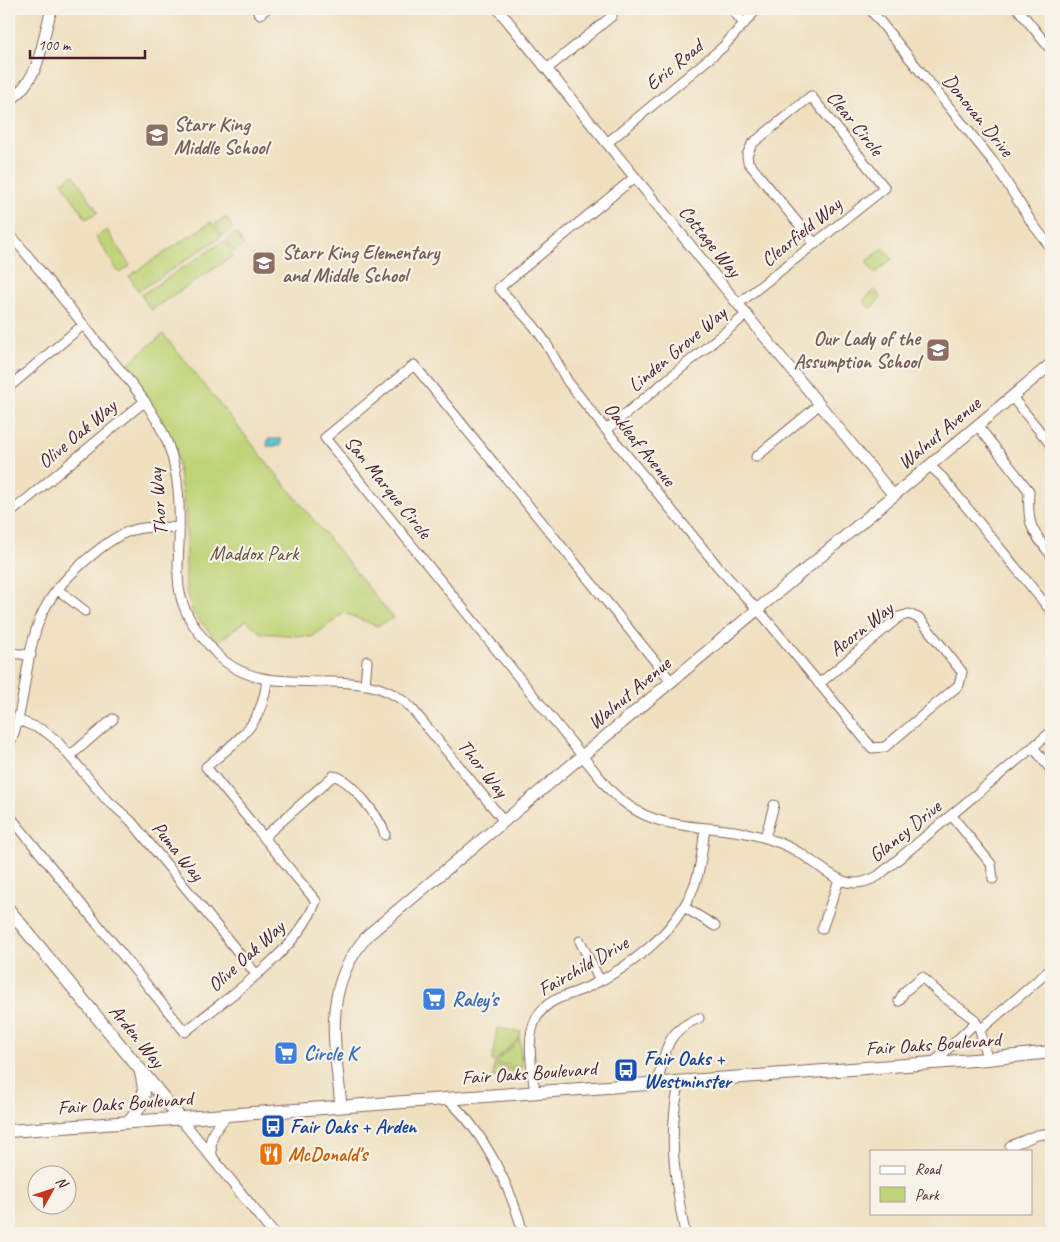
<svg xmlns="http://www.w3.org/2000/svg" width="1060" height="1242" font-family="Caveat,sans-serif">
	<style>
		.green { fill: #bfd478; stroke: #847a52 }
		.water { fill: #54c1cd; stroke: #4f707c }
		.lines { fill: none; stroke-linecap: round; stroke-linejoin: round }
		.minor-casing { stroke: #84635f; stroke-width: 11 }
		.tertiary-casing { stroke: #84635f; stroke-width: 12 }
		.secondary-casing { stroke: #84635f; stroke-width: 13 }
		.primary-casing { stroke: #84635f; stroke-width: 14 }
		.minor { stroke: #fff; stroke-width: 9 }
		.tertiary { stroke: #fff; stroke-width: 10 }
		.secondary { stroke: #fff; stroke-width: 11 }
		.primary { stroke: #fff; stroke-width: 12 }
		.labels { text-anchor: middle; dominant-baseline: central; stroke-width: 4.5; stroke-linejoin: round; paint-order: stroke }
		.street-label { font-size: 20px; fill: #4a1f2b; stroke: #f7f3e8 }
		.education-label { font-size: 20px; font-weight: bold; fill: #785e54; stroke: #f7f3e8; text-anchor: start }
		.park-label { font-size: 20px; fill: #674c3e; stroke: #f7f3e8 }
		.shop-label { font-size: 20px; font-weight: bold; fill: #366cbe; stroke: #f7f3e8; text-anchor: start }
		.transit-label { font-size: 20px; font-weight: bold; fill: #164399; stroke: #f7f3e8; text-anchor: start }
		.food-label { font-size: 20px; font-weight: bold; fill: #c56008; stroke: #f7f3e8; text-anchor: start }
	</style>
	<rect width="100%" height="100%" fill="#f7f3e8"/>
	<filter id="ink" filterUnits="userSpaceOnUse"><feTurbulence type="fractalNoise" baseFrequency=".02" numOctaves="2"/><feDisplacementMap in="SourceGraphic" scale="10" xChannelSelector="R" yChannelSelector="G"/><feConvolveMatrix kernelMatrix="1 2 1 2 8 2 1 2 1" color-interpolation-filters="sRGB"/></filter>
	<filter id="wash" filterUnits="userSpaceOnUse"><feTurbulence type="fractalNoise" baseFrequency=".0096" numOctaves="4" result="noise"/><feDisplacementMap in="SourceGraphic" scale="20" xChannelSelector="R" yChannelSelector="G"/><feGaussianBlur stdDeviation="1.12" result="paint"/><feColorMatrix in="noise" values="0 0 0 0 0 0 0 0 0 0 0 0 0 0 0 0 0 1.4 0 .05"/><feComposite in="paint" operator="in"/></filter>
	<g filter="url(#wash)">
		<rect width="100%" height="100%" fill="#efe0c0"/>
		<!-- green -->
		<path class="green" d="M74,175L98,212L86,219L62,182Z
			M226,217L233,229L222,236L215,224Z
			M211,222L221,237L139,291L129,276Z
			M107,230L130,266L119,273L96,237Z
			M236,233L244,245L233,252L226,240Z
			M224,241L233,256L151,310L141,295Z
			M883,248L892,259L875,273L866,262Z
			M875,290L881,298L870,309L863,300Z
			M163,334L393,618L377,626L344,613L312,637L261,633L246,620L218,642L193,613L186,592V519L176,452L144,392L124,367Z
			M497,1028L521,1032L520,1037L494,1062L492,1061Z
			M520,1039L522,1068L495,1063Z
			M494,1065L522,1071V1073L516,1077H493Z"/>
		<!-- water -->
		<path class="water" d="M268,439H281V446H267Z"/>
	</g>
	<g filter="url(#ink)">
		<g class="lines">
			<!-- minor casing -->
			<g class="minor-casing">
				<path id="minor" d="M256,9L260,14L266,9
					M732,9L744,24
					M870,9L995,164L1032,223L1051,248
					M1018,9L1051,50
					M547,69L612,16
					M607,143L723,47L757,9
					M635,177L499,288L534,326L546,343L568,382L606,430L719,568L766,619L872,748L885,747L959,685L962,672L920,619L909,614L899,617L819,684
					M9,233C39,269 68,305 97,342C123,374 153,405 168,444C180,477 180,510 179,544C178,564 176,585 183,604C189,622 202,637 214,651C266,711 362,653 413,710L504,821
					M738,304L885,188L811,96L752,144L747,155L748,162L815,244
					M9,387L83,325
					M1012,397L1051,445
					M978,426L1029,491C1027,524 1031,530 1051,555
					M606,430L747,314
					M756,457L820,404
					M930,466L942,477L1051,611
					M9,514L145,401
					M57,589L85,611
					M9,653L31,655
					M672,682L414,365L325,438L609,789C658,840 706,819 766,838C782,843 799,851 813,862C836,878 849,892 878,876L1051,732
					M365,685L367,661
					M18,720L43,730L56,740L105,798L131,821L256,974
					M9,746C28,703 23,654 43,612C54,589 72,572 92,555C123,529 139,524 179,528
					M1033,747L1051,770
					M70,756L113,719
					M9,815L185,1032C228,996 296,954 316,901L206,767C239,739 263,725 267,679
					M952,816L991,864L993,879
					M264,837L333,776C348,776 382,820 385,835
					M765,838L774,805
					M684,907L715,926
					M822,929L839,880
					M580,941L600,981
					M899,1001L904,992L922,977L940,994L974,1019L980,1030
					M987,1059L980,1030L1051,969
					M933,1063L976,1022
					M680,1081C667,1133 675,1182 685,1233
					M657,1083C667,1051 663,1033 699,1018
					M535,1092C532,1069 525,1037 537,1017C548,997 570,996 588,987C630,967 673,935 692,891C701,872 702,849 705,828
					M445,1098C481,1125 512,1190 523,1233
					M1010,1146L1037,1135L1051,1133
					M9,1231L10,1233"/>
			</g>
			<!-- tertiary casing -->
			<g class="tertiary-casing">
				<path id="tertiary" d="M498,9L894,496
					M9,102C45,71 38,49 52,9
					M180,1118L273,1233
					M212,1156C207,1138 216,1127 228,1114"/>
			</g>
			<!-- secondary casing -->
			<g class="secondary-casing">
				<path id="secondary" d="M341,1106C335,1041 321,988 368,935L1051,364"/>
			</g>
			<!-- primary casing -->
			<g class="primary-casing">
				<path id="primary" d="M9,910L180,1118
					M130,1121C144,1103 147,1096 141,1073
					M9,1131L987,1059L1051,1052"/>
			</g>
			<!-- minor -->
			<use href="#minor" class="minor"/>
			<!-- tertiary -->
			<use href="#tertiary" class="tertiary"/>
			<!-- secondary -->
			<use href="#secondary" class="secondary"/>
			<!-- primary -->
			<use href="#primary" class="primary"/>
		</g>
	</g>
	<!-- icons -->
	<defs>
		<g id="school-square" transform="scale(1.25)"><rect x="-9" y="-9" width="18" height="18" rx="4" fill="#8d6e63" stroke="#f7f3e8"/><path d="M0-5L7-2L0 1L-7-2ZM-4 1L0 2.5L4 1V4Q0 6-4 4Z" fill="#fff"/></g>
		<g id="supermarket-square" transform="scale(1.25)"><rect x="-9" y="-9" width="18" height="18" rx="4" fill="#3f7fe0" stroke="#f7f3e8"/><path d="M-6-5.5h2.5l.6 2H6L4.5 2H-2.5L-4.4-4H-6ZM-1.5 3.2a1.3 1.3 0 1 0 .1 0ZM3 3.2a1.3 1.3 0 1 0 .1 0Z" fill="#fff"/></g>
		<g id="bus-square" transform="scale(1.25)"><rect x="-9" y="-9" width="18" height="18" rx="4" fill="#1a4fb4" stroke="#f7f3e8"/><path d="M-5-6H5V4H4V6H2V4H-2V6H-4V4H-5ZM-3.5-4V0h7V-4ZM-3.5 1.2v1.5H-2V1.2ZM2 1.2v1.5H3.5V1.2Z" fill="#fff"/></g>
		<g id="restaurant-square" transform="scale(1.25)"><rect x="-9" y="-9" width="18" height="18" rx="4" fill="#e8710a" stroke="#f7f3e8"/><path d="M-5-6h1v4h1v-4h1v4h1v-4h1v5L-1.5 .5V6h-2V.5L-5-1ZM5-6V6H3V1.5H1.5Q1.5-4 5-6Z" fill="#fff"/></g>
	</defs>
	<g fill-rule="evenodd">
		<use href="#school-square" x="157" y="135"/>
		<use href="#school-square" x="264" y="263"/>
		<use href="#school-square" x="938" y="350"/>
		<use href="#supermarket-square" x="434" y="999"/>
		<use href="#supermarket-square" x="286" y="1053"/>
		<use href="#bus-square" x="626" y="1070"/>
		<use href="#bus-square" x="273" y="1126"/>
		<use href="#restaurant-square" x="271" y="1154"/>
	</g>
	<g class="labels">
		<!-- street labels -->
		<g class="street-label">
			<text transform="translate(674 65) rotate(-39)">Eric Road</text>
			<text transform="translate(978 115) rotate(51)">Donovan Drive</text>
			<text transform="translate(855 123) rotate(51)">Clear Circle</text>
			<text transform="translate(801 232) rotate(-39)">Clearfield Way</text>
			<text transform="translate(710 241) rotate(51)">Cottage Way</text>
			<text transform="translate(677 349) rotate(-40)">Linden Grove Way</text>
			<text transform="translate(939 433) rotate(-40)">Walnut Avenue</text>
			<text transform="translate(77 434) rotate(-40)">Olive Oak Way</text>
			<text transform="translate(640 444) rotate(51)">Oakleaf Avenue</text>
			<text transform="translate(388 487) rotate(51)">San Marque Circle</text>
			<text transform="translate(158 502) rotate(-95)">Thor Way</text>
			<text transform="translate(861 629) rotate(-38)">Acorn Way</text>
			<text transform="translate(629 693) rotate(-40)">Walnut Avenue</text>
			<text transform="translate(483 768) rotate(51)">Thor Way</text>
			<text transform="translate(905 831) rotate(-39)">Glancy Drive</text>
			<text transform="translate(178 851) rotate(51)">Puma Way</text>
			<text transform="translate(246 956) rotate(-42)">Olive Oak Way</text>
			<text transform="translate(583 966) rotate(-30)">Fairchild Drive</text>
			<text transform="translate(137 1036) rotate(51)">Arden Way</text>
			<text transform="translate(933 1044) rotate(-4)">Fair Oaks Boulevard</text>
			<text transform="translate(529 1073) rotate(-4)">Fair Oaks Boulevard</text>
			<text transform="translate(125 1103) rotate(-4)">Fair Oaks Boulevard</text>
		</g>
		<!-- education labels -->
		<g class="education-label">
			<text x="174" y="124">Starr King<tspan x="174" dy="23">Middle School</tspan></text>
			<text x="282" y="252">Starr King Elementary<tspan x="282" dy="23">and Middle School</tspan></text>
			<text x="920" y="338" text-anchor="end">Our Lady of the<tspan x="920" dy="23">Assumption School</tspan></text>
		</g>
		<!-- park labels -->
		<g class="park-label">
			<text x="254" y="553">Maddox Park</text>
		</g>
		<!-- shop labels -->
		<g class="shop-label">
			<text x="452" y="999">Raley's</text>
			<text x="304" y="1053">Circle K</text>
		</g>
		<!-- transit labels -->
		<g class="transit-label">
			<text x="644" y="1058">Fair Oaks +<tspan x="644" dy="23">Westminster</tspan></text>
			<text x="290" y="1126">Fair Oaks + Arden</text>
		</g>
		<!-- food labels -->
		<g class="food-label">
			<text x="288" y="1154">McDonald's</text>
		</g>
	</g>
	<!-- margin -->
	<rect width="1060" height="1242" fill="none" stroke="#f7f3e8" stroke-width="30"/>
	<!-- legend -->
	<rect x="870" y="1150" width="162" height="65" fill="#f7f3e8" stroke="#b29e9c"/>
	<rect x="880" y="1166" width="25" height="8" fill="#ffffff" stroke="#b29e9c"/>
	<text x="915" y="1174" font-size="15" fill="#4a1f2b">Road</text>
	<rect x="880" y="1187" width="25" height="15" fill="#bfd478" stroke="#b29e9c"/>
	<text x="915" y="1200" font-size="15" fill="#4a1f2b">Park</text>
	<!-- north arrow -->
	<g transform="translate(52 1190) rotate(50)"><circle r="24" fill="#f7f3e8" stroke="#b29e9c"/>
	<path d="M0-4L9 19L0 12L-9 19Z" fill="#c8321e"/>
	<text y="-8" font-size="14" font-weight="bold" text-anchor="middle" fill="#4a1f2b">N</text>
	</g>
	<!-- scale -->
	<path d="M30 50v8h115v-8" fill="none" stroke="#4a1f2b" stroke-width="2.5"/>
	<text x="38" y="50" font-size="15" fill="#4a1f2b" stroke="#f7f3e8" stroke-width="4" paint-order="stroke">100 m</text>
</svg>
